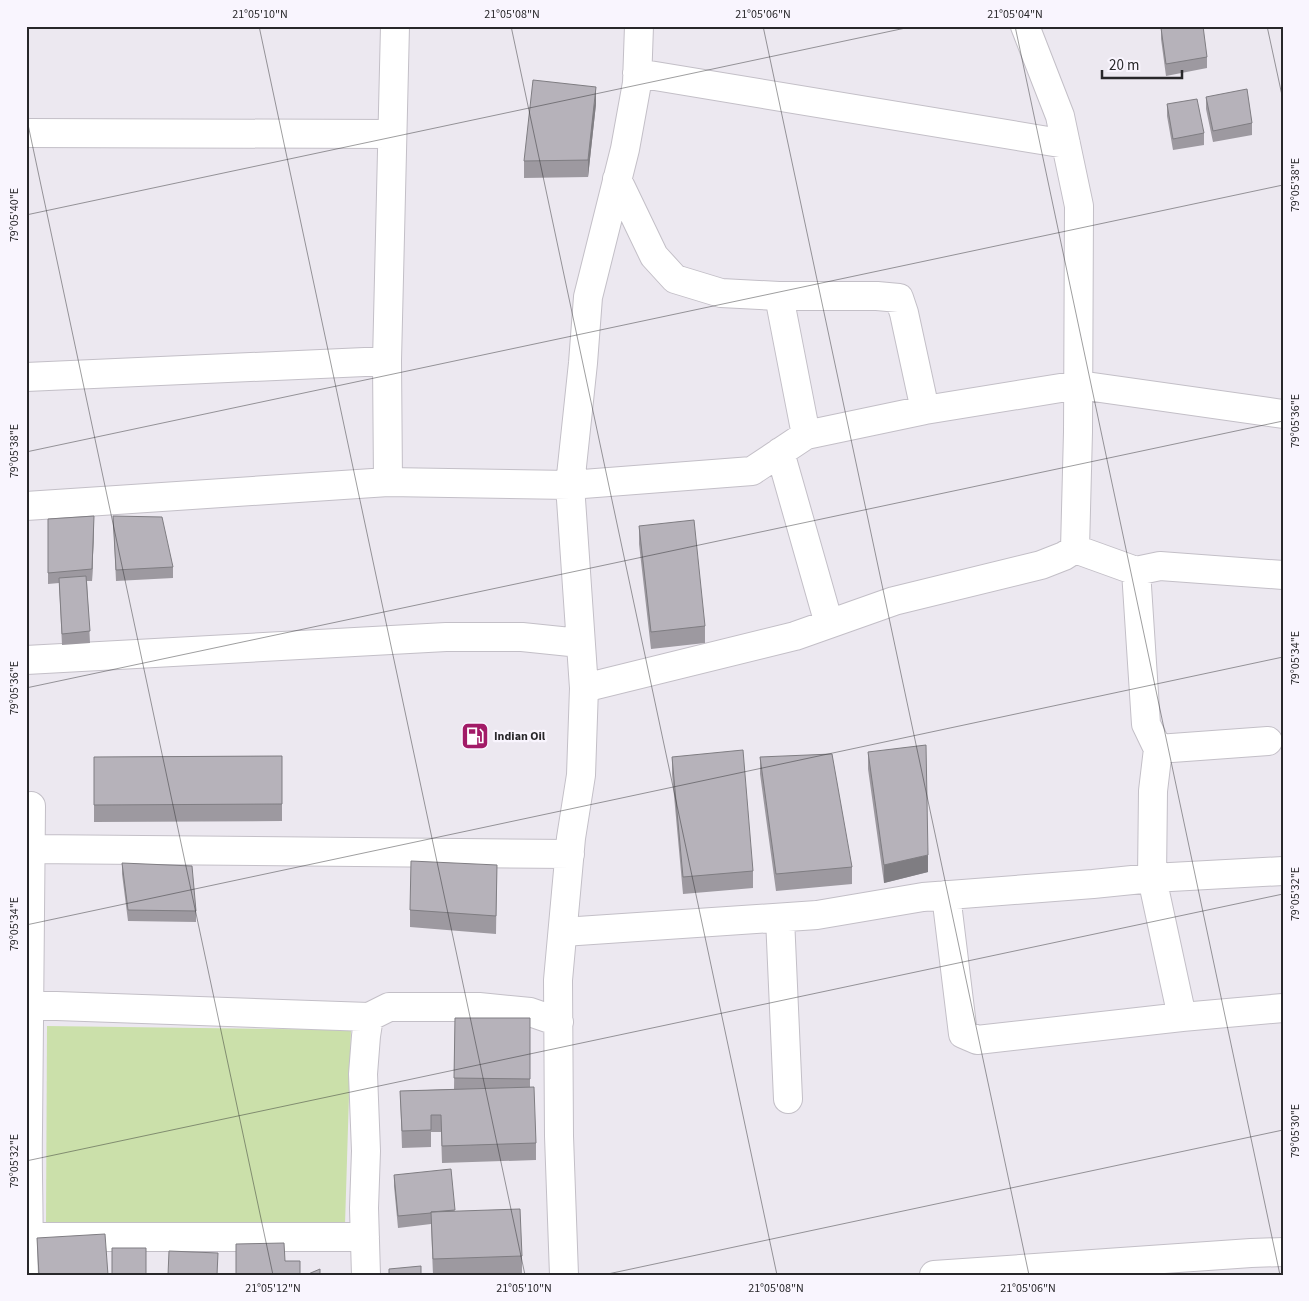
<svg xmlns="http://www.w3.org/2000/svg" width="1309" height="1301" font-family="'Source Sans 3',sans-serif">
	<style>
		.green { fill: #cbe0aa }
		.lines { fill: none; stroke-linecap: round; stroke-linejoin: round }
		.minor-casing { stroke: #c3bfc7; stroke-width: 30 }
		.minor { stroke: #fff; stroke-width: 28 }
		.wall { fill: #9d99a0 }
		.shaded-wall { fill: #7f7d82 }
		.building { fill: #b6b2ba; stroke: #7f7d82 }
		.ticks { fill: none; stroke: #28272a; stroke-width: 1; stroke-opacity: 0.45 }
		.labels { text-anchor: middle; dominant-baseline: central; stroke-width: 4.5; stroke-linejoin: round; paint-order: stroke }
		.poi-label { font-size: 12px; font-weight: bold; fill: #28272a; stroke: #f9f5fe; text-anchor: start }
		.neatline { fill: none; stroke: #28272a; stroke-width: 2 }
		.ticks-label { font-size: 12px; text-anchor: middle; fill: #28272a }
	</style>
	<rect width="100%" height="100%" fill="#ece8f0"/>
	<!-- green -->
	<path class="green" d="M47,1026L351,1030L345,1225L46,1222Z"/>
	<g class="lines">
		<!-- minor casing -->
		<g class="minor-casing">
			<path id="minor" d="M637,73L1066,144
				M26,133L392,134
				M617,179L654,256L675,279L721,293L779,296H877L899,298L904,313L925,410
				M779,296L806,435
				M387,361L388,482
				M26,377L387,361L395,26
				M780,452L829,624
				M26,506L388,482L570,485L752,471L806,435L925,410L1079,385L1283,414
				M1075,549L1136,571L1160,566L1283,575
				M1136,571L1146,724L1158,749L1153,791L1152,878L1283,871
				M26,660L446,637H522L580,643
				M584,688L795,636L894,601L1041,565L1064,556L1075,549L1078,432L1079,206L1060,116L1025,26
				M1158,749L1268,741
				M30,849L570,854
				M946,895L963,1034L977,1040L1182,1017
				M780,918L788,1099
				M563,932L817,915L923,897L1093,884L1152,878L1182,1017L1283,1008
				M28,1005L369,1017
				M26,1237H365
				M28,1275C30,1226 27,1178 28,1130C28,1022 29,914 31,806
				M366,1275L364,1208L366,1151L363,1074L366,1036L369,1017L389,1007H479L530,1012L559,1022
				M564,1275L559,1136L558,980L571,838L581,775L584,688L570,485L583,363L588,297L625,149L637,83L639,26
				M934,1275L1251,1253L1283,1252"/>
		</g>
		<!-- minor -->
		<use href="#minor" class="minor"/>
	</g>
	<!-- wall -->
	<path class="wall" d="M1161,28L1207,57V68L1166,76L1161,39Z
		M1206,97L1252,123V135L1213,142L1206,109Z
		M596,104L588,177L524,178V161Z
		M1167,104L1204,133V145L1173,150L1167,116Z
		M113,516L173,567V578L116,581Z
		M48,519L94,528L92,581H87L90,643L62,645L59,583L48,584Z
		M639,526L705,626V643L651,649L639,544Z
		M868,752L928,872L884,883L868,769Z
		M282,756V821L94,822V757Z
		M672,757L753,871V888L683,894L672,774Z
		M760,757L852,867V884L776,891L760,774Z
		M122,863L196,911V922L128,921L122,874Z
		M497,865L496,934L410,927V910Z
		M455,1018H530V1087L536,1143V1160L442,1163L441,1132H431V1147L402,1148L400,1091L454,1089Z
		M394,1175L455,1211L522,1256V1273L467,1275H433L431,1224L398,1228L394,1186Z
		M37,1238L108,1275H38Z"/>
	<!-- shaded-wall -->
	<path class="shaded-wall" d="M596,87V104L588,177V160Z
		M94,516V528L92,581V569Z
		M928,855V872L884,883V865Z"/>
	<!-- building -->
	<path class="building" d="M1169,26H1203L1207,57L1166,64L1161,28Z
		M533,80L596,87L588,160L524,161Z
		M1247,89L1252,123L1213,131L1206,97Z
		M1197,99L1204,133L1173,139L1167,104Z
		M94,516L92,569L48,573V519Z
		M113,516L162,517L173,567L116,570Z
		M694,520L705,626L651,632L639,526Z
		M86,576L90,631L62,634L59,578Z
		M926,745L928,855L884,865L868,752Z
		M743,750L753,871L683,877L672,757Z
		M832,754L852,867L776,874L760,757Z
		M282,756V804L94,805V757Z
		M411,861L497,865L496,916L410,910Z
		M122,863L192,866L196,911L128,910Z
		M455,1018H530V1079L454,1078Z
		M534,1087L536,1143L442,1146L441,1115H431V1130L402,1131L400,1091Z
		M451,1169L455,1210L431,1212V1213L398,1216L394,1175Z
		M520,1209L522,1256L433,1259L431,1212Z
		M105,1234L108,1275H39L37,1238Z
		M284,1243L285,1261H300V1275H236V1244Z
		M112,1248H146V1275H112Z
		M169,1251L218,1253L217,1275H168Z
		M421,1266V1275H389V1269Z
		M320,1269V1275H306Z"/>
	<!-- ticks -->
	<path class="ticks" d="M259,26L525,1275M511,26L777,1275M763,26L1029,1275M1015,26L1280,1275M1267,26L1283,100M26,115L273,1275M26,215L915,26M26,452L1283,185M26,688L1283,421M26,925L1283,657M26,1161L1283,894M603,1275L1283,1130"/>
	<!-- icons -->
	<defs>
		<g id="fuel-square" transform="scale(1.4375)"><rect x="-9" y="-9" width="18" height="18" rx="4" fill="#a21b67" stroke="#f9f5fe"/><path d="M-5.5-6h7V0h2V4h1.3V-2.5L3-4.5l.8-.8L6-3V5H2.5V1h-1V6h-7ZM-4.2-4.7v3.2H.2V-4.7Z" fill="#fff"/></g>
	</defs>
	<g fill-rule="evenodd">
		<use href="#fuel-square" x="475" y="736"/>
	</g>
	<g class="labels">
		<!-- poi labels -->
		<g class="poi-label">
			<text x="494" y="736">Indian Oil</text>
		</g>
	</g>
	<!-- border -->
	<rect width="1309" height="1301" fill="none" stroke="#f9f5fe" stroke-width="55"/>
	<!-- scale -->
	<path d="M1102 70v8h80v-8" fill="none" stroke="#28272a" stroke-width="2.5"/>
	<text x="1109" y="70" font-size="15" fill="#28272a" stroke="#f9f5fe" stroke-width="4" paint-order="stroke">20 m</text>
	<rect x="28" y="28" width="1254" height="1246" class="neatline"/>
	<g class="ticks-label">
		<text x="260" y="18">21°05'10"N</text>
		<text x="512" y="18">21°05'08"N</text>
		<text x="763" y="18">21°05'06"N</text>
		<text x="1015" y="18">21°05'04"N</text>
		<text transform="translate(1295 185) rotate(-90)" y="4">79°05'38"E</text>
		<text transform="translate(14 215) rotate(-90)" y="4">79°05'40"E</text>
		<text transform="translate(1295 421) rotate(-90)" y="4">79°05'36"E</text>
		<text transform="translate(14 451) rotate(-90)" y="4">79°05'38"E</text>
		<text transform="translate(1295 658) rotate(-90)" y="4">79°05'34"E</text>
		<text transform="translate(14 688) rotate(-90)" y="4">79°05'36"E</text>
		<text transform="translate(1295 894) rotate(-90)" y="4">79°05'32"E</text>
		<text transform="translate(14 924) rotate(-90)" y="4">79°05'34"E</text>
		<text transform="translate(1295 1131) rotate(-90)" y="4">79°05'30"E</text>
		<text transform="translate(14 1161) rotate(-90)" y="4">79°05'32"E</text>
		<text x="273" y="1292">21°05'12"N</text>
		<text x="524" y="1292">21°05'10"N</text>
		<text x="776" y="1292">21°05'08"N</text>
		<text x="1028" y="1292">21°05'06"N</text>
	</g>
</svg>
